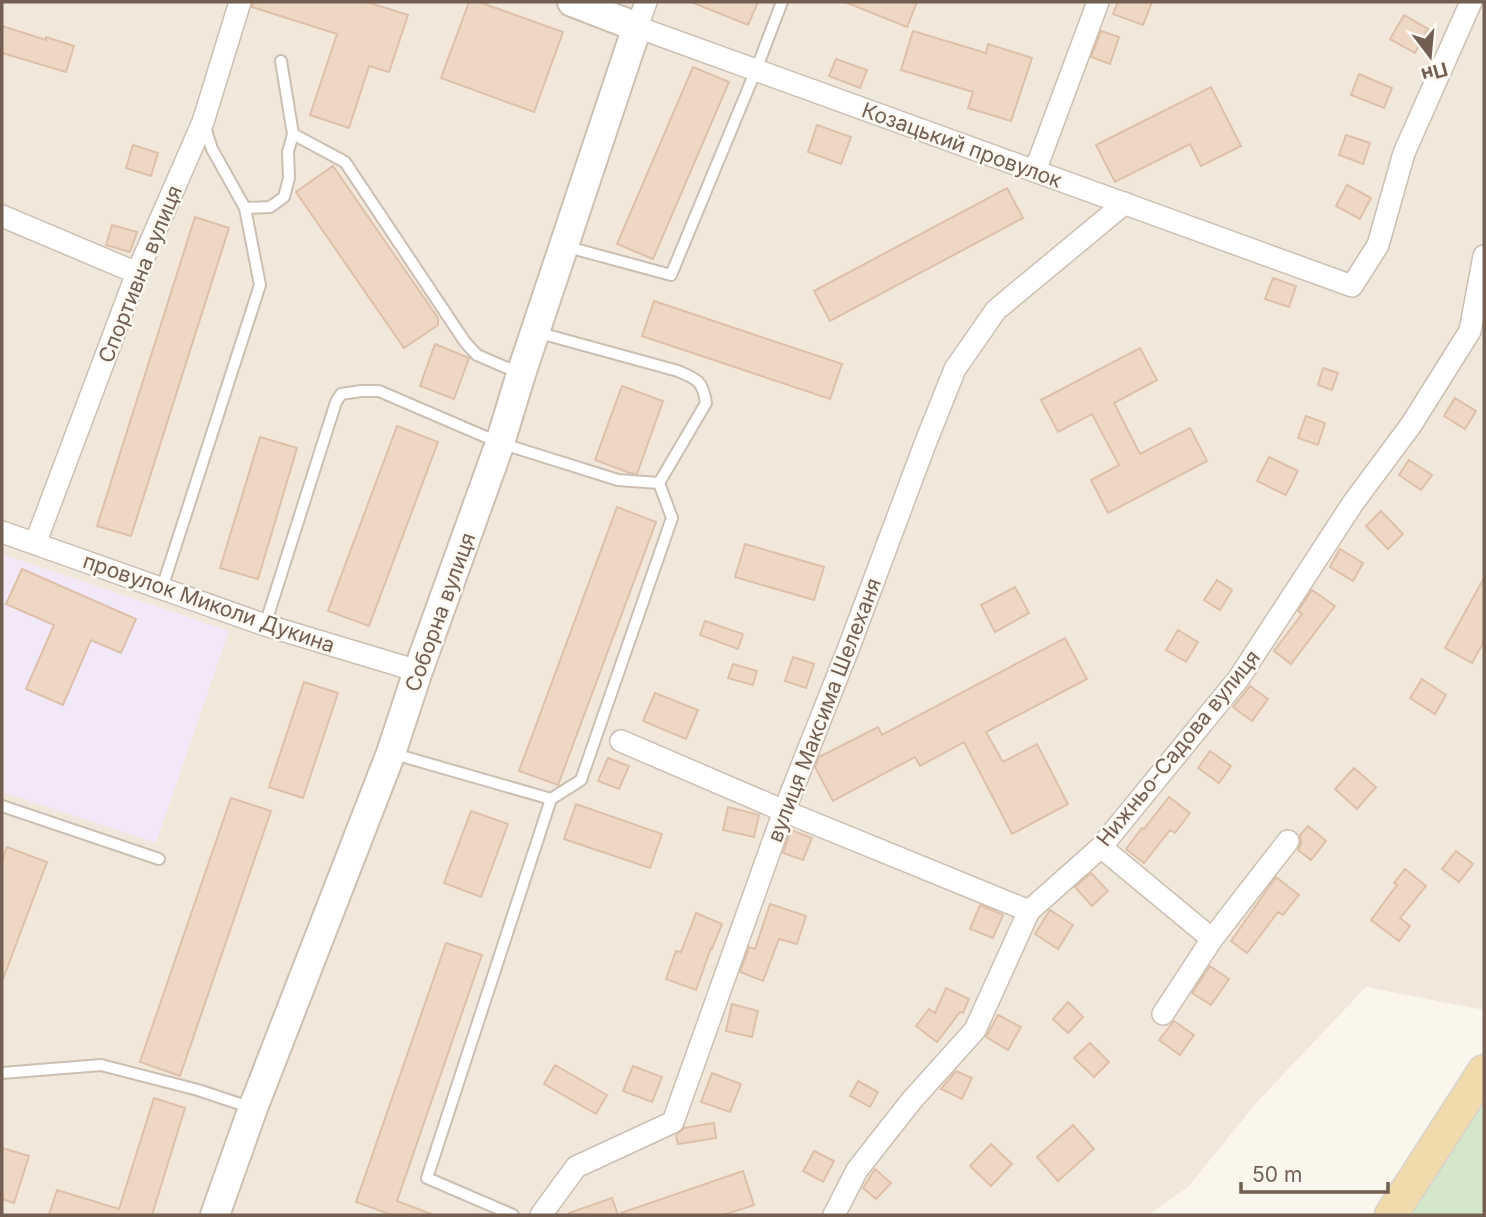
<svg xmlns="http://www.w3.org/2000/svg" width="1486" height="1217" font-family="Inter,sans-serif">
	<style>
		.residential { fill: #f1e8db }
		.education { fill: #f2e8f7 }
		.green { fill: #d5e7cb }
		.building { fill: #edd8c6; stroke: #ddc0a9; stroke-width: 2 }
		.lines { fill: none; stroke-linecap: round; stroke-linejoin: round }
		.lane-casing { stroke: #ccbfb2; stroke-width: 14 }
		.street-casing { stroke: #ccbfb2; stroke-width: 24 }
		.secondary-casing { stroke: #cebfb0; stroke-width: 32 }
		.primary-casing { stroke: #d8d2ce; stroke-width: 35 }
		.lane { stroke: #fff; stroke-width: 10 }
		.street { stroke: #fff; stroke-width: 21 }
		.secondary { stroke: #fff; stroke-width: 28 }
		.primary { stroke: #f0dbad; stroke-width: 32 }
		.labels { text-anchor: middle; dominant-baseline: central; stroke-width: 5; stroke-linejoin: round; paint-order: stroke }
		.street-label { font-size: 21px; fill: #735f51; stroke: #fdf9f2 }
	</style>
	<rect width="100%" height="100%" fill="#faf6ec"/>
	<!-- residential -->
	<path class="residential" d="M2,2H1484V1010L1366,987L1257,1102L1188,1187L1148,1215H2Z"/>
	<!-- education -->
	<path class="education" d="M2,554L229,631L156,843L2,792Z"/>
	<!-- green -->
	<path class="green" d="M1484,1095V1215H1409Z"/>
	<!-- building -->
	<path class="building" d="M253,2H367L408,15L389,72L369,66L349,128L310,115L337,34L252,7Z
		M469,2H479L563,32L534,112L441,78Z
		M691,2H758L748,25Z
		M845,2H917L907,27Z
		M1118,2H1152L1143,25L1113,14Z
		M1404,15L1428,29L1415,53L1390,39Z
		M2,26L46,40V37L74,46L66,72L2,53Z
		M913,31L986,53L988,44L1032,58L1011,121L968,108L973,92L901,70Z
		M1101,31L1119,37L1110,64L1091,57Z
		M836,59L867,70L860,88L829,76Z
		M693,67L729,82L653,259L617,244Z
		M1359,74L1392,88L1384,108L1351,95Z
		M1211,87L1241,146L1201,166L1190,144L1115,182L1096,145Z
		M817,125L851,137L841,164L808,152Z
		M1346,135L1370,143L1363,164L1339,155Z
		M133,145L158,153L151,176L126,168Z
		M333,166L438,318V325L404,348L296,192Z
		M1347,185L1371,198L1360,219L1336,206Z
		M1007,188L1023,218L830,321L814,291Z
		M195,217L229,228L131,536L97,526Z
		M112,225L137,232L130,252L106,245Z
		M1273,278L1296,286L1289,307L1265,299Z
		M654,301L842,364L830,399L642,336Z
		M435,344L469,358L454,399L420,386Z
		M1140,348L1157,380L1114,403L1140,454L1190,428L1207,461L1108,513L1091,480L1119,465L1092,414L1058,432L1041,400Z
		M1323,368L1338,373L1332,390L1318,385Z
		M622,386L663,401L637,474L630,473L595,460Z
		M1455,398L1476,411L1465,429L1444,416Z
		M1306,416L1325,423L1318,445L1298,438Z
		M397,426L438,442L369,626L328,611Z
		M260,437L297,448L258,579L220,568Z
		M1269,457L1298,471L1286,495L1257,481Z
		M1409,460L1432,475L1421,490L1399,475Z
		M617,507L656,522L558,785L519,771Z
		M1381,511L1403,534L1388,549L1366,526Z
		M745,544L824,567L814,600L735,577Z
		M1340,549L1363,563L1353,581L1330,567Z
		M22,569L136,619L121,653L91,640L63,705L26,689L54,625L6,604Z
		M1484,578V641L1472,663L1445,648Z
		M1217,580L1232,590L1220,610L1204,600Z
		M1015,587L1029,613L995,632L981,605Z
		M1312,590L1335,606L1291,664L1274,651L1302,614L1298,611Z
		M705,621L743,634L738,649L700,635Z
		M1178,630L1198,642L1186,662L1166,650Z
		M1065,638L1087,679L986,732L1003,762L1037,744L1068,804L1012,834L964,742L920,766L915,757L833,801L815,767L819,757L878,727L882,735Z
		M793,657L814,664L806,688L785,681Z
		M733,664L757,671L753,685L728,678Z
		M1422,679L1446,695L1435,714L1410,698Z
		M304,682L338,693L303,798L269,787Z
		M1250,686L1268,699L1252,721L1233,707Z
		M655,693L698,710L686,739L643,721Z
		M1210,751L1231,766L1219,783L1198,768Z
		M608,758L629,766L619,789L598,781Z
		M1354,768L1376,787L1357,809L1335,789Z
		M1169,797L1190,813L1175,833L1170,830L1144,863L1126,849L1142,828L1144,829Z
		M231,798L271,811L180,1076L140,1062Z
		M576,804L662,834L650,868L564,839Z
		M728,807L759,815L754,837L723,830Z
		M471,811L508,824L481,897L444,883Z
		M1308,826L1326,841L1311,860L1298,850L1301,843L1300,835Z
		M791,830L812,838L803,860L783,853Z
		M7,847L47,862L3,979H2V861Z
		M1456,851L1473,864L1459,882L1442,869Z
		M1405,869L1426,886L1400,918L1410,926L1399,941L1371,920L1397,885L1394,883Z
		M1091,873L1108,891L1092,906L1075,887Z
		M1276,877L1299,895L1283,915L1278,912L1247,953L1231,941Z
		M770,904L806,916L797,944L779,939L763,981L740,972L749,947L755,949Z
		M980,905L1003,915L993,938L970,929Z
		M1050,910L1073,925L1058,949L1035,934Z
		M696,913L722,924L712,949L711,948L696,990L666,979L676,951L681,952Z
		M446,943L482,955L397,1201L431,1214L430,1215H392L356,1202Z
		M1210,966L1229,979L1211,1005L1192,993Z
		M946,988L969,999L963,1013L960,1012L937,1042L916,1026L929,1009L935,1013Z
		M1068,1002L1083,1017L1068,1033L1053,1019Z
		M732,1004L758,1011L752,1037L726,1031Z
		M998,1015L1021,1027L1008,1050L986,1037Z
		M1174,1021L1194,1035L1180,1055L1159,1040Z
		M1090,1043L1109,1062L1094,1077L1074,1058Z
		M555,1065L607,1095L596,1114L544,1084Z
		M633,1066L662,1077L652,1102L623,1091Z
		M956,1071L972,1078L962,1099L941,1089Z
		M712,1073L741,1084L730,1112L701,1102Z
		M858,1081L878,1092L870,1107L850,1096Z
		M154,1098L185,1108L152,1215H49L57,1190L119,1209Z
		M714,1123L716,1138L678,1144L676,1135L684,1128Z
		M1073,1125L1094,1149L1058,1181L1037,1157Z
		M991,1144L1012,1164L991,1186L970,1166Z
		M2,1148L29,1156L14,1203L2,1199Z
		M814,1151L834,1161L823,1182L803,1171Z
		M875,1169L891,1183L876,1199L863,1188Z
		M743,1171L754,1205L723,1215H621V1213Z
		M612,1198L618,1215H569V1213Z"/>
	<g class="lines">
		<!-- lane casing -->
		<g class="lane-casing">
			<path id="lane" d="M281,61L293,134L345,162L465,342L477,355L519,373
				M245,208L270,207L284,197L289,178L288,152L293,134
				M564,246L671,275L756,70L782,2
				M536,332L678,371C697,379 703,381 706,403L659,483L672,518L581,780L551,799
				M162,588L260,285L245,208L212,149L204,124
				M265,625L336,402L341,394L361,391H379L500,443L618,480L659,483
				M391,753L551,799L427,1178L513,1215
				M2,806L159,859
				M2,1073L101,1065L198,1090L252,1108"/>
		</g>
		<!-- street casing -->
		<g class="street-casing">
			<path id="street" d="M646,2L637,27L1352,286L1378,245L1404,153L1471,2
				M1035,171L1098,2
				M2,216L137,273
				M2,532L265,625L418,671
				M35,544L137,273L203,122L240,2
				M621,741L784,811L1029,911
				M1101,847L1212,939L1163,1014
				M1212,939L1288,841
				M541,1215L576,1167L673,1122L784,811L849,647L925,444L955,369L996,310L1125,203
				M834,1215L857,1170L912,1100L975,1030L1029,911L1101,847L1239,678L1353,503L1411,425L1470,331L1484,256"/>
		</g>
		<!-- secondary casing -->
		<g class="secondary-casing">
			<path id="secondary" d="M215,1215L253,1108L391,753L418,671L500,443L521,374L637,27L572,2"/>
		</g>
		<!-- primary casing -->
		<g class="primary-casing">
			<path id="primary" d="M1391,1215L1484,1071"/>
		</g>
		<!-- lane -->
		<use href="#lane" class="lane"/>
		<!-- street -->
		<use href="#street" class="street"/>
		<!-- secondary -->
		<use href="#secondary" class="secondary"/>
		<!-- primary -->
		<use href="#primary" class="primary"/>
	</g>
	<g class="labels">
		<!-- street labels -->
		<g class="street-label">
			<text transform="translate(962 145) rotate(20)">Козацький провулок</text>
			<text transform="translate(140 274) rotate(-68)">Спортивна вулиця</text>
			<text transform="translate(209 603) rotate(19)">провулок Миколи Дукина</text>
			<text transform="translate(440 612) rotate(-70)">Соборна вулиця</text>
			<text transform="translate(824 710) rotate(-69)">вулиця Максима Шелеханя</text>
			<text transform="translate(1178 748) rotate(-51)">Нижньо-Садова вулиця</text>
		</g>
	</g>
	<!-- border -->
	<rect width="1486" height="1217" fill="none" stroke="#735f51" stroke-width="7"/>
	<!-- north arrow -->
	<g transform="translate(1430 56) rotate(164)" stroke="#fdf9f2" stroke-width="5" paint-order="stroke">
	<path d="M0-5L12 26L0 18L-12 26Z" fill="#735f51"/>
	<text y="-10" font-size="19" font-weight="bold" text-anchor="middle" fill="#735f51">Пн</text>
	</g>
	<!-- scale -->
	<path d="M1241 1182v10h147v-10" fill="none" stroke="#735f51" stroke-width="3.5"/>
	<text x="1252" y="1182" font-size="21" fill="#735f51" stroke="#fdf9f2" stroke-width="5" paint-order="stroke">50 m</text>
</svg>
